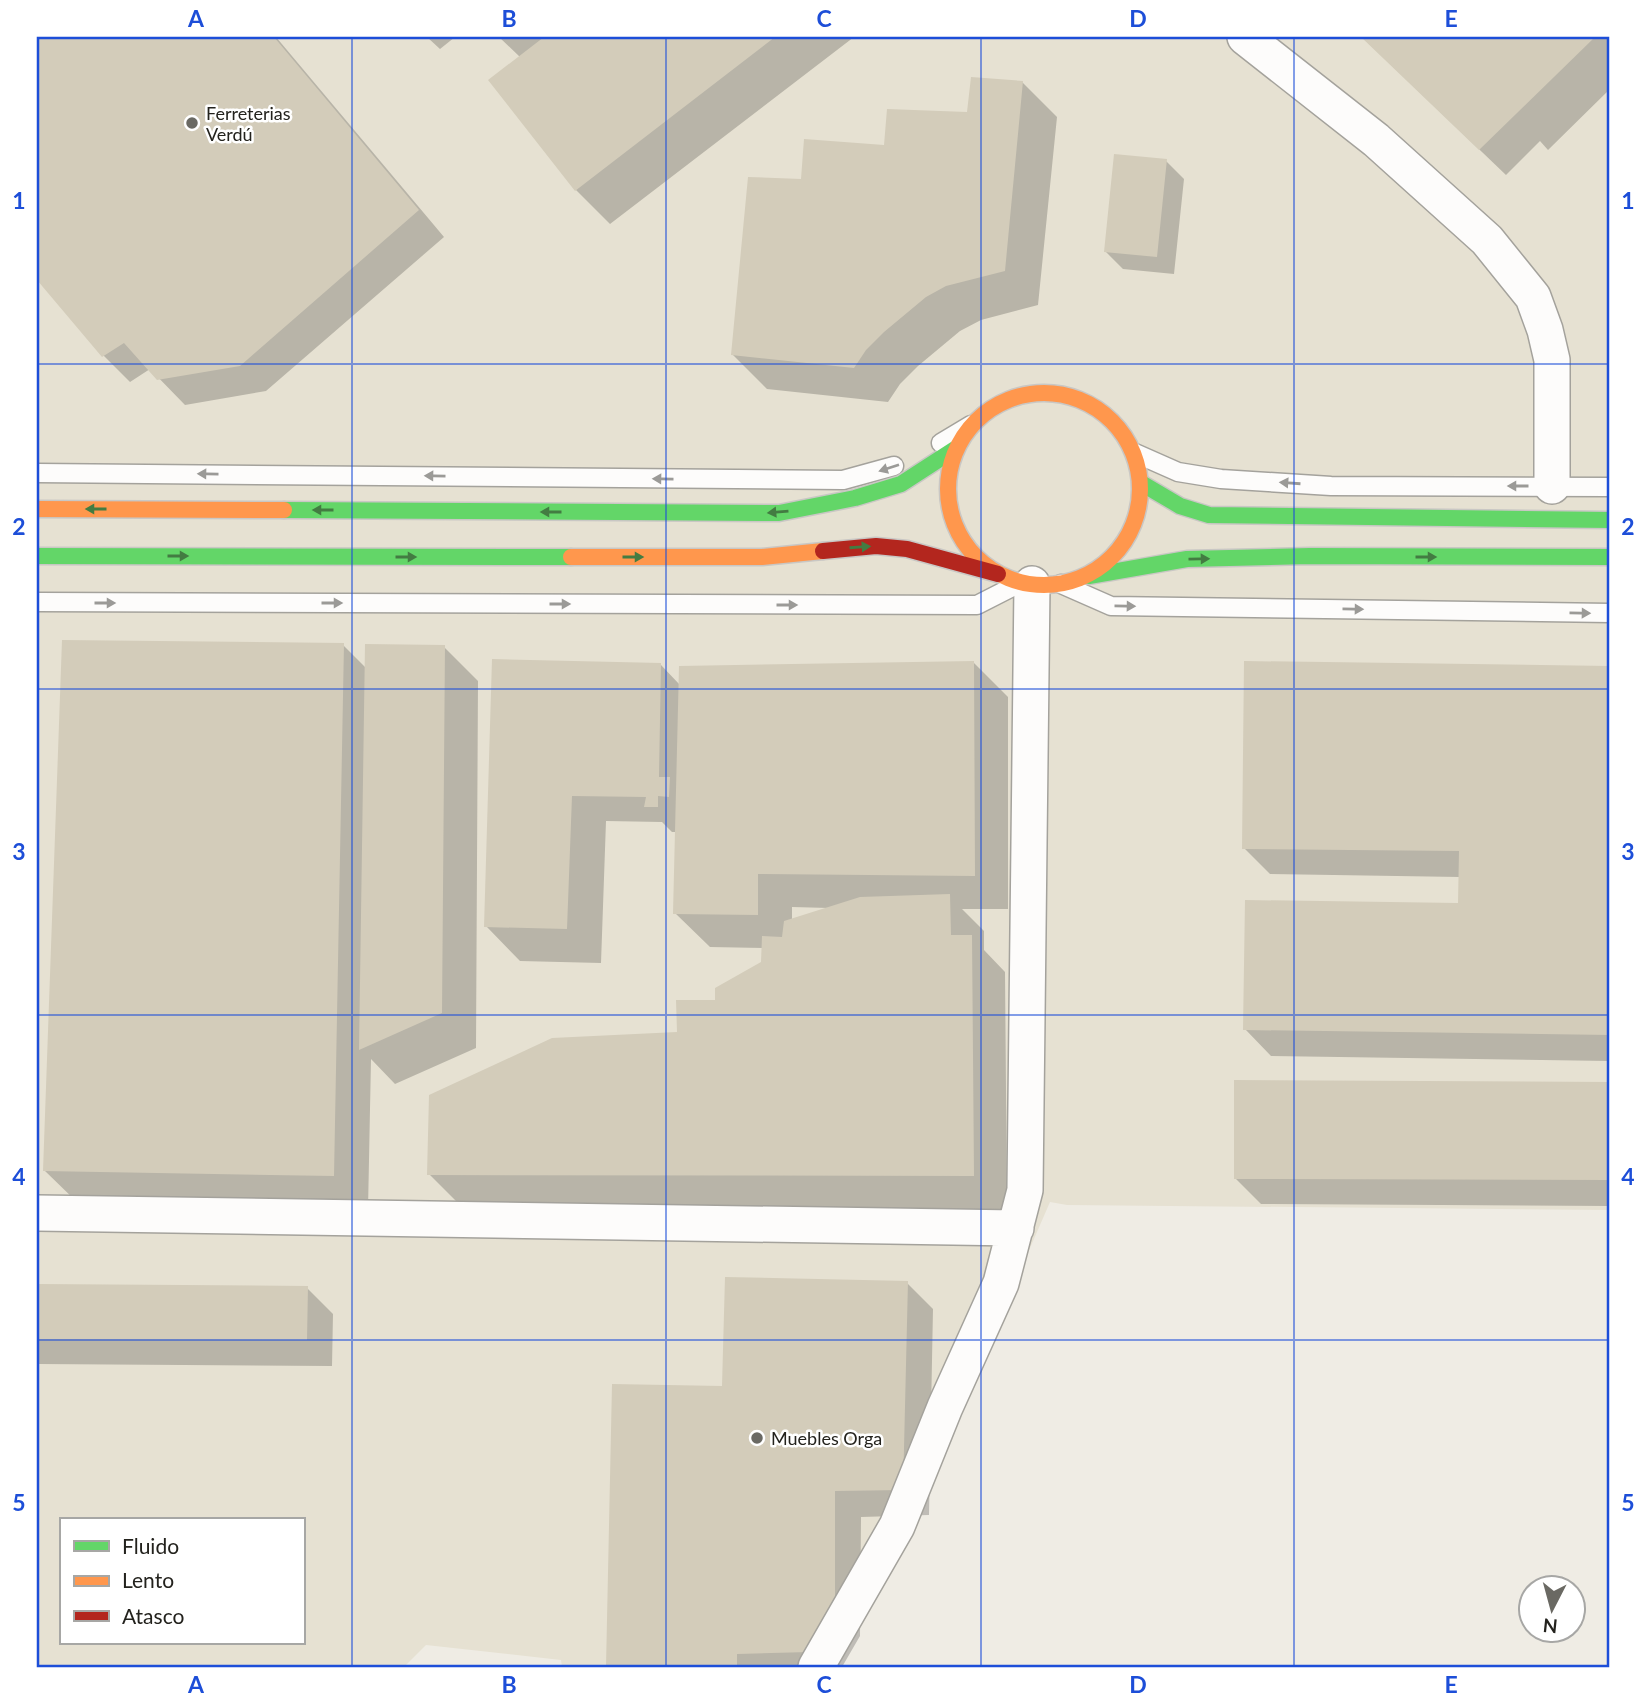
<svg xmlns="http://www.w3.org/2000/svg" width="1647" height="1704" font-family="Lato,sans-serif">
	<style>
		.built { fill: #e6e1d2; fill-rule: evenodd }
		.shadow { fill: #0003; fill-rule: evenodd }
		.building { fill: #d3ccba }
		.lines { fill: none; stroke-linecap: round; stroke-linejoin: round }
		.lane-casing { stroke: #a4a29c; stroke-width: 21 }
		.street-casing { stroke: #a4a29c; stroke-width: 38 }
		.fast-casing { stroke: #c9c7c4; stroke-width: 19 }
		.slow-casing { stroke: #c9c7c4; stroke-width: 19 }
		.jam-casing { stroke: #c9c7c4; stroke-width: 19 }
		.lane { stroke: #fdfcfb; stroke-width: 18 }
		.street { stroke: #fdfcfb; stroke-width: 35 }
		.fast { stroke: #63d668; stroke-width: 16 }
		.slow { stroke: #ff974d; stroke-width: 16 }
		.jam { stroke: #b3261e; stroke-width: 16 }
		.oneway { fill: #9b9a97 }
		.oneway2 { fill: #437c42 }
		.grid { fill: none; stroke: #1d4ed8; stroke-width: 2; stroke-opacity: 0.55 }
		.poi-dot { fill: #6a6963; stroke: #fff; stroke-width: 2.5 }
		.labels { text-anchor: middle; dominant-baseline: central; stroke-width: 5; stroke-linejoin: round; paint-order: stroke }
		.poi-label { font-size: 18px; fill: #23221d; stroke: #fff; text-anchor: start }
		.neatline { fill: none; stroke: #1d4ed8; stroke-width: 2.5 }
		.grid-label { font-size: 23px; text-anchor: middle; font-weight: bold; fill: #1d4ed8 }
	</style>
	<rect width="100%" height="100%" fill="#efece4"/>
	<!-- built -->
	<path class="built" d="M37,37H1610V1210L1067,1205L1050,1202L918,1506L804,1667H562L561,1660L426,1645L404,1667H37ZM61,1520H303V1643H61Z"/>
	<!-- shadow -->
	<path class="shadow" d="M37,37H276L444,237L266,391L185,405L150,369L130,382L104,356L37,277Z
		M427,37H455L440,49Z
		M499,37H854L610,224L576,190L520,57Z
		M1362,37H1610V89L1548,150L1540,141L1506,175Z
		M1022,82L1057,117L1038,305L981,320L960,331L918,366L900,384L888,402L767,389L733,355L802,181L969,114Z
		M1166,161L1184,179L1174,274L1123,269L1106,252Z
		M343,645L366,668L444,647L478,681L476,1048L395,1084L371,1059L368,1210L79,1204L44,1170Z
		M493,661L661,665L680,685L974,663L1008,697V909H962L984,931V950L1005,972L1007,1209L463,1208L429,1174L679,1034L763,963V948L710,947L675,913L677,832H672L662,822L606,821L601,963L520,961L486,926ZM792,907L829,908L792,920Z
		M1246,663L1610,668V1061L1271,1056L1245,1029L1460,904V877L1270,874L1244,848Z
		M1236,1082L1610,1083V1206L1261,1204L1235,1178Z
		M907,1283L933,1309L929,1515L861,1517L860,1636L842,1667H607L614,1386L724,1388Z
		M37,1286L307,1288L333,1314L332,1366L38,1364Z"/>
	<!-- building -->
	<path class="building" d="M37,37H274L419,210L240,366L157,380L124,343L102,357L37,280Z
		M544,37H775L575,191L488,80Z
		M1361,37H1595L1479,150Z
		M971,77L1023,81L1005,271L946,286L926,297L884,332L866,350L854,368L731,355L748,177L801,179L804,139L884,145L887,109L967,112Z
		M1114,154L1167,159L1157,257L1104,252Z
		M62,640L344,643L334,1176L43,1171Z
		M365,644L445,645L442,1013L359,1050Z
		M492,659L661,663L659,777H670L669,797L658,796V807H644L646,797L572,796L567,929L484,927Z
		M974,661L975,876L758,874V915L673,914L679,666Z
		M1244,661L1610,666V1035L1243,1030L1245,900L1458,903L1459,851L1242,849Z
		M950,894L951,935H972L974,1176L427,1175L429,1095L552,1038L677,1032L676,1000H715V988L761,962L762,936L782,937L784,921L860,897Z
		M1234,1080L1610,1082V1180L1234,1179Z
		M725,1277L908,1281L903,1490L835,1491V1609L809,1652L737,1654V1667H606L612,1384L722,1386Z
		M37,1284L308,1286L307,1340L37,1339Z"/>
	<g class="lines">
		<!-- lane casing -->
		<g class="lane-casing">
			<path id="lane" d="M941,443L971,425
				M1135,453L1178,472L1221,479L1331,486L1610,487
				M37,473L843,480L894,466
				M1061,584L1111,606L1610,613
				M37,602L977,605L1022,582"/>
		</g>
		<!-- street casing -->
		<g class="street-casing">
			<path id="street" d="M1245,37L1376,140L1487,240L1533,297L1545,330L1552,360V486
				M37,1213L1016,1228
				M816,1667L897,1526L945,1407L1001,1283L1025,1190L1032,584"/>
		</g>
		<!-- fast casing -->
		<g class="fast-casing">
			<path id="fast" d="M1141,483L1180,506L1209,515L1610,520
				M284,510L779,513L855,498L901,484L955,449
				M37,556L571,557
				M1089,576L1187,559L1310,556L1610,557"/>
		</g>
		<!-- slow casing -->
		<g class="slow-casing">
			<path id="slow" d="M948 489a96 96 0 1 1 192 0a96 96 0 1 1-192 0Z
				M37,509L284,510
				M571,557H762L823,551"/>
		</g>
		<!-- jam casing -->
		<g class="jam-casing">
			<path id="jam" d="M823,551L876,546L907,549L998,574"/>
		</g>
		<!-- lane -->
		<use href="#lane" class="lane"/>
		<!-- street -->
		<use href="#street" class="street"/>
		<!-- fast -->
		<use href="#fast" class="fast"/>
		<!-- slow -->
		<use href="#slow" class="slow"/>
		<!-- jam -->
		<use href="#jam" class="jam"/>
	</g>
	<!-- one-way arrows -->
	<defs><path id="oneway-solid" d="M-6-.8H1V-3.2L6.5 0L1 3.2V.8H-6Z" transform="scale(1.75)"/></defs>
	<g class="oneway">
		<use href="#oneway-solid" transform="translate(889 468) rotate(162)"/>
		<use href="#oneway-solid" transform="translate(208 474) rotate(-179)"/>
		<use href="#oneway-solid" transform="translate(435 476) rotate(-179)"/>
		<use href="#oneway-solid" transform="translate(663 479) rotate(-179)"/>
		<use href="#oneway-solid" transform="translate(1290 483) rotate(-176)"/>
		<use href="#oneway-solid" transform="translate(1518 486) rotate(-180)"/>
		<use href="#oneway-solid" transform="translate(105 603)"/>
		<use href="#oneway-solid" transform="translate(332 603)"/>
		<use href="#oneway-solid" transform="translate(560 604)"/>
		<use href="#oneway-solid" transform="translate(787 605)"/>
		<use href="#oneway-solid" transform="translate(1125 606) rotate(1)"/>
		<use href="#oneway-solid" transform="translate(1353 609) rotate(1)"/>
		<use href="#oneway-solid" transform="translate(1580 613) rotate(1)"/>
	</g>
	<g class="oneway2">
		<use href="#oneway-solid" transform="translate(96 509) rotate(-180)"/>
		<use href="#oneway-solid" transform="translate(323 510) rotate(-180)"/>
		<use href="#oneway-solid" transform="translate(551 512) rotate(-180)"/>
		<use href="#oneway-solid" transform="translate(778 512) rotate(175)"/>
		<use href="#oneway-solid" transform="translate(860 547) rotate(-4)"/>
		<use href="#oneway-solid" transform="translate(178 556)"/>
		<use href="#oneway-solid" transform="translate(406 557)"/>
		<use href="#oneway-solid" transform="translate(633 557)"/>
		<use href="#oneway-solid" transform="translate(1426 557)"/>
		<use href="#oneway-solid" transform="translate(1199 559) rotate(-1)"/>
	</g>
	<!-- grid -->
	<path class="grid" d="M352,37V1667M666,37V1667M981,37V1667M1294,37V1667M37,364H1610M37,689H1610M37,1015H1610M37,1340H1610"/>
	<!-- markers -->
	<g class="poi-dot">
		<circle cx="192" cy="123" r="7"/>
		<circle cx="757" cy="1438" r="7"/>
	</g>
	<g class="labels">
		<!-- poi labels -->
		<g class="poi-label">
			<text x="206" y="113">Ferreterias<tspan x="206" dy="21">Verdú</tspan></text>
			<text x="771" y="1438">Muebles Orga</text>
		</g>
	</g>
	<!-- border -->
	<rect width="1647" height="1704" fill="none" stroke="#ffffff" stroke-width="77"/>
	<!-- legend -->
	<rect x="60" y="1518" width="245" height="126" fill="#ffffff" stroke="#a7a7a5" stroke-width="2"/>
	<rect x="74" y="1541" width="35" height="10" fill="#63d668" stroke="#a7a7a5" stroke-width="2"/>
	<text x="122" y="1554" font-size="21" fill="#23221d">Fluido</text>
	<rect x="74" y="1576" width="35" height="10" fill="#ff974d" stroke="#a7a7a5" stroke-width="2"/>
	<text x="122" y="1588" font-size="21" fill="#23221d">Lento</text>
	<rect x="74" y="1611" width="35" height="10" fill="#b3261e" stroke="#a7a7a5" stroke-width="2"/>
	<text x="122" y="1624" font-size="21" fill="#23221d">Atasco</text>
	<!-- north arrow -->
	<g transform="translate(1552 1609) rotate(186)"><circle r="33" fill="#ffffff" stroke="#a7a7a5" stroke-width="2"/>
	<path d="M0-5L12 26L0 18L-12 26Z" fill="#6a6963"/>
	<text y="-10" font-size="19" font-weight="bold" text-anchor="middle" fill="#23221d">N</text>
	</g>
	<rect x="38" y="38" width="1570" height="1628" class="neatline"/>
	<g class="grid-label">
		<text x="196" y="27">A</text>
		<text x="509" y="27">B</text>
		<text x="824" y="27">C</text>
		<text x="1138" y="27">D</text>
		<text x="1451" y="27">E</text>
		<text x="19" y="209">1</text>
		<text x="1628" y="209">1</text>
		<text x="19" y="535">2</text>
		<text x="1628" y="535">2</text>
		<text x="19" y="860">3</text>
		<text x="1628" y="860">3</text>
		<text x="19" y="1185">4</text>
		<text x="1628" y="1185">4</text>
		<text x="19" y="1511">5</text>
		<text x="1628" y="1511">5</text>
		<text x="196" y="1693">A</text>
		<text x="509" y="1693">B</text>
		<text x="824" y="1693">C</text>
		<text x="1138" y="1693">D</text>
		<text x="1451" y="1693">E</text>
	</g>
</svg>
